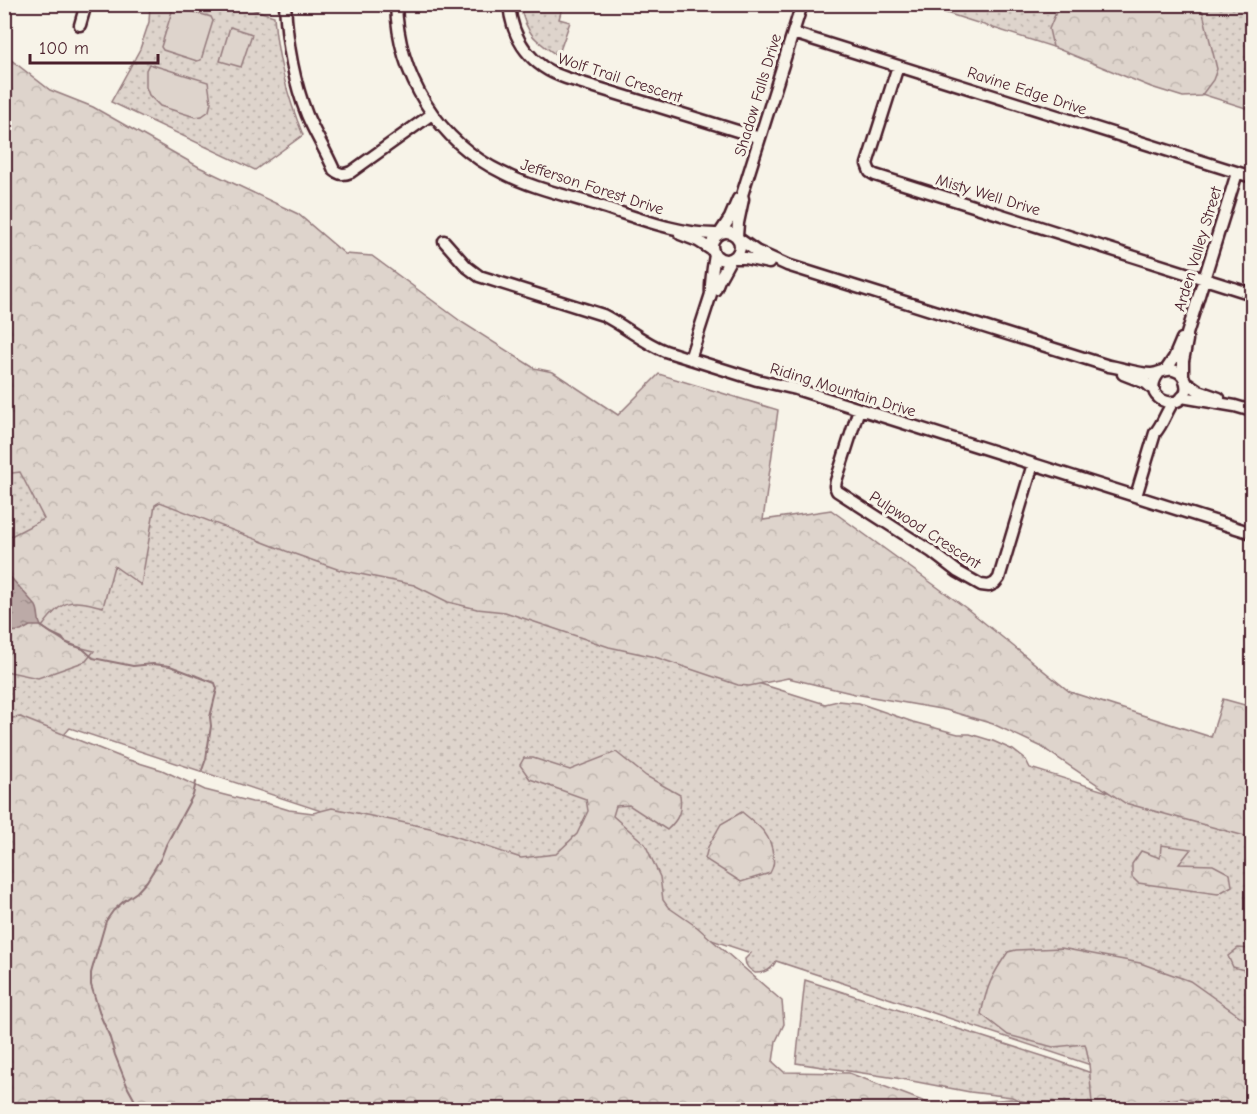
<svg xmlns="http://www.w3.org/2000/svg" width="1257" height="1114" font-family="'Comic Neue',sans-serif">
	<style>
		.green { fill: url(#green-dots); stroke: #947a7c; stroke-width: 1.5 }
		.forest { fill: url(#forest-crowns); stroke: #947a7c; stroke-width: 1.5 }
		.pitch { fill: #ded4cc; stroke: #947a7c; stroke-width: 1.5 }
		.water { fill: url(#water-ripples); stroke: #8e7275; stroke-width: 1.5 }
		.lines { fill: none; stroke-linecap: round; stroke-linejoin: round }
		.stream { stroke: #8e7275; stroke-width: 2 }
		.minor-casing { stroke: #4a1f2b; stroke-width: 15 }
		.minor { stroke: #f7f3e8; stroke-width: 10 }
		.labels { text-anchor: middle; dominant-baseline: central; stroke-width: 6; stroke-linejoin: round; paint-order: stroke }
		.street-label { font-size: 16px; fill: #4a1f2b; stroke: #f7f3e8 }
	</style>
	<defs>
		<pattern id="green-dots" width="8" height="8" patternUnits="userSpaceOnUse" patternTransform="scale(1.5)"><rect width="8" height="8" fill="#ded4cc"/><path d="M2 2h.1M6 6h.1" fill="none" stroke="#c0b6af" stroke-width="1.8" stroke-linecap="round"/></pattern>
		<pattern id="forest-crowns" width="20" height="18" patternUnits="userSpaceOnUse" patternTransform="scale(1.5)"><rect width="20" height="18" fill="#ded4cc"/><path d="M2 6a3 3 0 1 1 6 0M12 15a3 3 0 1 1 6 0" fill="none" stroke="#c0b6af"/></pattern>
		<pattern id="water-ripples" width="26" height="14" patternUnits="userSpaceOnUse" patternTransform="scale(1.5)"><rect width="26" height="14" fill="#bcaaa7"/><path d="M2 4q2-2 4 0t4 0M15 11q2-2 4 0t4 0" fill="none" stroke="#9b8a88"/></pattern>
	</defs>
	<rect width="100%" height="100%" fill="#f7f3e8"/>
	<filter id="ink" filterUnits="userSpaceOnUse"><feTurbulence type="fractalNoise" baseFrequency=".0167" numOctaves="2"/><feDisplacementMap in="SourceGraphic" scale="12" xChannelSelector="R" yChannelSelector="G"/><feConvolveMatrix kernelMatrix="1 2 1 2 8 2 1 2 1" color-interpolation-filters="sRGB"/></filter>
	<g filter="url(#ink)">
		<!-- green -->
		<path class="green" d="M150,5H239L274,16C277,58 287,96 303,135L255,170L111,102L140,49L149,22Z
			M520,5H563L559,19L570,22L558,56C535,40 526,34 520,5Z
			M921,5H1252V110Z
			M5,443L101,478L825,704L838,701L859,703L913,722L958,734H970L993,741L1013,750L1026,760L1030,768L1252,837V1109H1224L776,961C772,970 765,973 755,973C749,969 745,966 745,959L751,953L70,728L5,800Z
			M805,980L1055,1060L1108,1079L1096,1109H1038L1012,1097L970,1092L896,1078L796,1063Z"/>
		<!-- forest -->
		<path class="forest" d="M1059,5H1201L1217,69L1213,80L1201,96L1183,97L1151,87L1053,47L1049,29Z
			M4,48L10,59L50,90L93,107L199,167L298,214L345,254L372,256L463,323L534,368L553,372L618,415L659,374L778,410L763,520L831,510L966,608L1070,692L1211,737L1223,699L1252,707V838L1125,803L1040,746L993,724L946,710L855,694L788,678L749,686L738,685L655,657L609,647L505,612L477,609L448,602L414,585L340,570L286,551L160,502L155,505L141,585L114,566L103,607C69,598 63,599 42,627L70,645L94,651L86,661L38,678L5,671V539L44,519L20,472L5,474Z
			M20,717L126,759L162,770L205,790L252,802L266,803L289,810L313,813L332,808L430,828L521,858L556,854L577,834L588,811L586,799L530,779L520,765L524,758H533L570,770L616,752L646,776L680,795C682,811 679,819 667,830L629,805L616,806L613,816L645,844L660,877L663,900L668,907L697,927L782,1001L784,1024L776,1041L773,1062L784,1072L849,1073L933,1105L1011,1099L1032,1103L1037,1109H5L4,719Z
			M742,812C757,825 771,833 773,855C774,862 774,866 770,873L741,882L705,859L708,847L721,824Z
			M1161,845L1191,849L1179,864L1213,865L1230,874L1232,886L1218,894L1138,883L1132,877V864L1141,851L1160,858Z
			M1061,948L1140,963L1190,981L1248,1022L1252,1027V1087C1248,1094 1248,1102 1251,1109H1215L1201,1103L1182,1098L1168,1100L1167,1109H1093C1089,1088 1092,1065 1085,1044L1053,1047L1008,1035L981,1014C987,986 992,975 1008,952L1016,950Z
			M1238,948L1252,949V964L1244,970L1233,967L1228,956Z"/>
		<!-- pitch -->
		<path class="pitch" d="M177,7L211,17L213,21L201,60L197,61L163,50L161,47L173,8Z
			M230,27L252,34L241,67L220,61Z
			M149,64L208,82L211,102L209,111L202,116L195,117L160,106L149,95L146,87V70Z"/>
		<!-- water -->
		<path class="water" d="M5,571L36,606C40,613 37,619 41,626H30L21,631L7,632L5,631Z"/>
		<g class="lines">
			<!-- stream -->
			<path class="stream" d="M41,626L51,633L62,638L65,642L83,649L93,658L133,666L153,664L170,666L215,683L217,689L210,717L211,726L206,759L202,770
				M140,1110L128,1088L115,1055L109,1035L101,1017L91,985V973L106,921L113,911L124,901L137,892L147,881L161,858L166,845L193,795L196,782"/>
			<!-- minor casing -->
			<g class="minor-casing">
				<path id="minor" d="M285,4C287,42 293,80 307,115C315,134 326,151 334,170C340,175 344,175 351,172L432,114
					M396,4C398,76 438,142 503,173C534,189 570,196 603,207C638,218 681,235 718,234
					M509,4C512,41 532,67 566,78L760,138
					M80,25L86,4
					M793,33L1252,177
					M898,66L867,164L870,172L875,175L1252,294
					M712 246a14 14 0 1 1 28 0a14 14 0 1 1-28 0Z
					M720,233L730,218L738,199
					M680,234L698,241L712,250
					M737,236L738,223L743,199L742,195L802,4
					M739,239L756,251L787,265L1109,366C1123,368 1137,374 1151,374C1159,374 1165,368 1173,370C1177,371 1182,374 1184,378C1186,382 1187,387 1186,391C1178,415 1139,397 1159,373
					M444,241L467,267L479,276L603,315C625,326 642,342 665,351L757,380L796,389L1252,533
					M733,258H745L769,263
					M715,290L719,280L730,260
					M690,359L711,294C710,283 713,267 715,255
					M1166,370L1174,358L1182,339
					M1123,374L1146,383L1154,390
					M1183,376V361L1187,340V334L1237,173
					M1186,382L1199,391L1219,398
					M1182,397L1235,406L1252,411
					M859,409L836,481L835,486L837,491L932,552L958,572L981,585L989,586L995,583L999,578L1033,464
					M1136,496L1155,433C1163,424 1166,412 1173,402"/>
			</g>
			<!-- minor -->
			<use href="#minor" class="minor"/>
		</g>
	</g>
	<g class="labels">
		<!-- street labels -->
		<g class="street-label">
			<text transform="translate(620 78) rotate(18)">Wolf Trail Crescent</text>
			<text transform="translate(1027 91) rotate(18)">Ravine Edge Drive</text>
			<text transform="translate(758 95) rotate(-73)">Shadow Falls Drive</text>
			<text transform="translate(592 187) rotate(18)">Jefferson Forest Drive</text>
			<text transform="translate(988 195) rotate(17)">Misty Well Drive</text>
			<text transform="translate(1198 249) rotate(-73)">Arden Valley Street</text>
			<text transform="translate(843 390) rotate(17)">Riding Mountain Drive</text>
			<text transform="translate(925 530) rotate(33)">Pulpwood Crescent</text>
		</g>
	</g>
	<!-- margin -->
	<rect width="1257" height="1114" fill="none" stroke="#f7f3e8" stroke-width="24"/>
	<rect x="12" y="12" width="1233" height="1090" fill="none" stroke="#4a1f2b" stroke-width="2" filter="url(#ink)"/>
	<!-- scale -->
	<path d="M30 54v9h128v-9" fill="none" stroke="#4a1f2b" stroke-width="3"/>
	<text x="39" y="54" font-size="18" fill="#4a1f2b" stroke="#f7f3e8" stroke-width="4.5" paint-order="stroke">100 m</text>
</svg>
